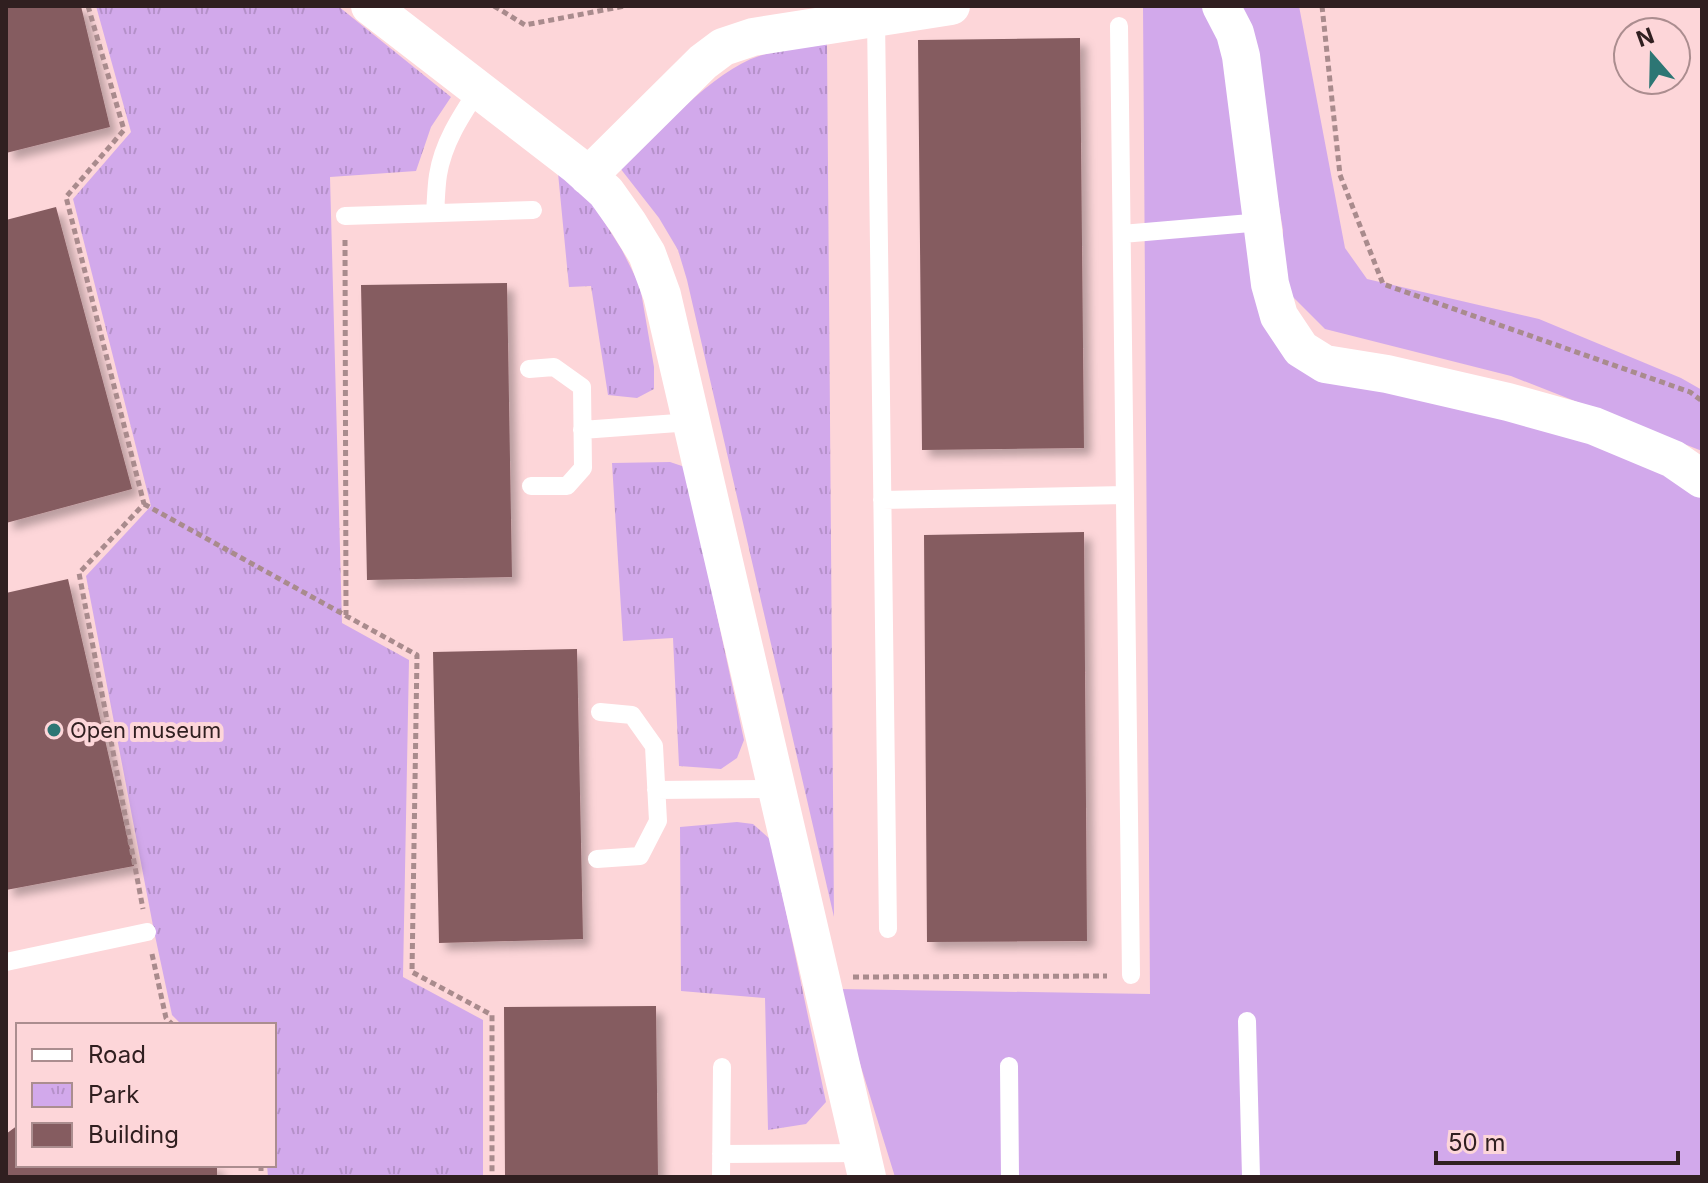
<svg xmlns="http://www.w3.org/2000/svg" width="1708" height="1183" font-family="Inter,sans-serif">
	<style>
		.green { fill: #d2a9eb }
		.park { fill: url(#park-tufts) }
		.building { fill: #855c60; filter: url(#shadow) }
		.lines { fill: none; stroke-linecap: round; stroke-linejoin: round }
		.path { stroke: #a98b8d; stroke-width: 5; stroke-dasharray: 6 4; stroke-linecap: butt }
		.lane { stroke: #fff; stroke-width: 18 }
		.street { stroke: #fff; stroke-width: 38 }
		.poi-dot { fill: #2d7674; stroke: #fdd6d9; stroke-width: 3 }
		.labels { text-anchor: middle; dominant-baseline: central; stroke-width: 8; stroke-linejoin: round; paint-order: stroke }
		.poi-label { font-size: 22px; fill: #301f20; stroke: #fdd6d9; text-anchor: start }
	</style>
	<defs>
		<pattern id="park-tufts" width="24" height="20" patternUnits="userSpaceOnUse" patternTransform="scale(2)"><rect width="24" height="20" fill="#d2a9eb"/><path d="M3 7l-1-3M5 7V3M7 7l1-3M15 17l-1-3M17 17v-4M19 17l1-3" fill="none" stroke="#b591c9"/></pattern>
		<filter id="shadow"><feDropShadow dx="7" dy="7" stdDeviation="4" flood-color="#0004"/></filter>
	</defs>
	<rect width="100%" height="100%" fill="#fdd6d9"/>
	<!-- green -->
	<path class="green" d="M1143,6H1210L1294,356L1591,436L1702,490V1177H895L837,989L1150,994Z
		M1239,6H1299L1345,248L1367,279L1539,319L1681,378L1702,390V451L1511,376L1325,329L1282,286L1283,230L1246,14Z"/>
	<!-- park -->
	<path class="park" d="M96,6H338L451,97L431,127L416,171L330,177L342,623L409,660L403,977L483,1020V1177H268L267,1165H274V1025H182L172,1015L154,931L86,576L151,506L73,199L131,132Z
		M827,44L834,917L687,280L678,250L659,218L620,168C657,134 713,71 759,56C781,49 805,48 827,44Z
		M558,173L593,204L622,250L640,286L654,367V389L637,398L608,395L591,286L569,287Z
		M670,462L685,467L744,740L737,758L721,769L679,766L673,638L623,641L612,463Z
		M737,822L753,824L771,840L826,1102L806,1124L768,1130L765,998L681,991L680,827Z"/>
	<!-- building -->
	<path class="building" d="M6,6H81L110,127L6,153Z
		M1080,38L1084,448L922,450L918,40Z
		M56,207L132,489L6,523V220Z
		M507,283L512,577L367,580L361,285Z
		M1084,532L1087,941L927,942L924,535Z
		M68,579L134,866L6,890V593Z
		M577,649L583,939L439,943L433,652Z
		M656,1006L658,1177H505L504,1007Z
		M18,1125V1165H217V1177H6V1134Z"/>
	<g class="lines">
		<!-- path -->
		<path class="path" d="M88,6L124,130L66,197L144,504L79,573L143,909
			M494,6L525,25L625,6
			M1322,6L1340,175L1383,284L1690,392L1702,401
			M345,240L346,615
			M144,504L417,655L412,972L492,1015V1177
			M152,954L166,1018L173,1025
			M853,977L1107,976
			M261,1165V1177"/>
		<!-- lane -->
		<path class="lane" d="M876,18L888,929
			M1119,26L1131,975
			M435,213C436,201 436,188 438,175C443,143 461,116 478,90
			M345,216L533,210
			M1122,234L1262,222
			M529,369L554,367L582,387L583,468L567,486H531
			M582,430L691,422
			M882,500L1125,495
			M656,790L777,789
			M597,859L640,856L658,821L654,746L632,715L600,712
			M6,962L147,932
			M1247,1021L1251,1177
			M1009,1066L1010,1177
			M721,1154L861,1153
			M721,1177L722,1067"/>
		<!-- street -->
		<path class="street" d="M370,6L576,165L606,192L628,223L647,254L662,295L867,1177
			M1221,6L1235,33L1241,56L1270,284L1279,316L1301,349L1325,364L1387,374L1508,402L1594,426L1673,459L1702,479
			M588,176L703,62L723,47L753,37L951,6"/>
	</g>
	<!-- markers -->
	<circle class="poi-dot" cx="54" cy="730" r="8"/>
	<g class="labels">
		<!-- poi labels -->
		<g class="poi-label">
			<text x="70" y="730">Open museum</text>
		</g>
	</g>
	<!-- border -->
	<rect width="1708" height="1183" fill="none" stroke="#301f20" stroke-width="16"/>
	<!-- legend -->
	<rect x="16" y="1023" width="260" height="144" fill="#fdd6d9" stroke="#ab8d8f" stroke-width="2"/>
	<rect x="32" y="1049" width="40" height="12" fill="#ffffff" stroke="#ab8d8f" stroke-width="2"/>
	<text x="88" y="1063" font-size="24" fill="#301f20">Road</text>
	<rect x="32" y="1083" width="40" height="24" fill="url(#park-tufts)" stroke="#ab8d8f" stroke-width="2"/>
	<text x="88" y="1103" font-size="24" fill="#301f20">Park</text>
	<rect x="32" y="1123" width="40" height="24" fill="#855c60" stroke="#ab8d8f" stroke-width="2"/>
	<text x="88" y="1143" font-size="24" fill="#301f20">Building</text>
	<!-- north arrow -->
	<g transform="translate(1652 56) rotate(340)"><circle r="38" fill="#fdd6d9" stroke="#ab8d8f" stroke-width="2"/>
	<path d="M0-6L14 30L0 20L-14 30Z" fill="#2d7674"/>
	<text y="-12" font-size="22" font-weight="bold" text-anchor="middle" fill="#301f20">N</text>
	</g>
	<!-- scale -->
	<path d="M1436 1151v12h242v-12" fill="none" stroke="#301f20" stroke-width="4"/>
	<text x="1448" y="1151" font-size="24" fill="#301f20" stroke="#fdd6d9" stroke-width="6" paint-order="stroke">50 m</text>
</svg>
